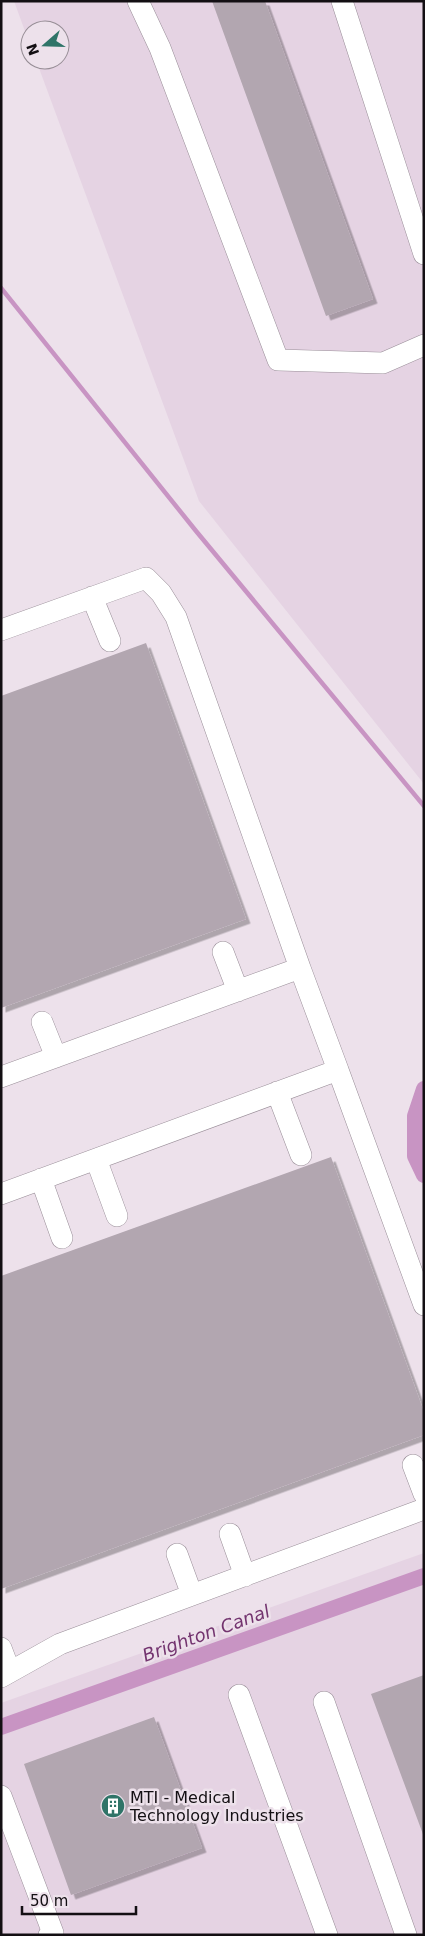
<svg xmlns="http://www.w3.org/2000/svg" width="425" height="1936" font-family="'DejaVu Sans',sans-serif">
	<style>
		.built { fill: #e5d3e3 }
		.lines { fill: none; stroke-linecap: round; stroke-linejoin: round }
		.stream { stroke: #c894c3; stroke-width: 4.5 }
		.canal { stroke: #c894c3; stroke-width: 16 }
		.building { fill: #b2a6b0; filter: url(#shadow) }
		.minor-casing { stroke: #998e98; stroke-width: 22 }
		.minor { stroke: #fff; stroke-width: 21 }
		.labels { text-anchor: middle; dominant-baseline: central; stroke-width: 5; stroke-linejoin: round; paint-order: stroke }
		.poi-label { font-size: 16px; fill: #130f13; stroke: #ede1eb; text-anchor: start }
		.water-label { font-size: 18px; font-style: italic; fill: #73346f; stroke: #ede1eb }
	</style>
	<defs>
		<filter id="shadow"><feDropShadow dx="4.5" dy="4.5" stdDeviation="0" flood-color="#0004"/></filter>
	</defs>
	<rect width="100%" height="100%" fill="#ede1eb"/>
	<!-- built -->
	<path class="built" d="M14,1H424V784L199,501L36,60H60V30H30V45Z
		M424,1553V1935H1V1703Z"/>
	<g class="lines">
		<!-- stream -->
		<path class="stream" d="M1,288L196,531L424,806"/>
		<!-- canal -->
		<path class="canal" d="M424,1089L415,1116V1156L424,1175
			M1,1727L424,1576"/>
	</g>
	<!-- building -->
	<path class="building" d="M212,1H265L373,299L326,316Z
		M146,643L246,919L1,1008V696Z
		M331,1157L424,1412V1435L1,1589V1276Z
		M424,1675V1837L371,1694Z
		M154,1717L202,1848L71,1895L24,1764Z"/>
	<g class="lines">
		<!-- minor casing -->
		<g class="minor-casing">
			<path id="minor" d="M138,1L160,48L278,360L383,363L424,345
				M342,1L424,254
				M92,597L110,641
				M1,630L146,578L161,593L176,617L300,968L1,1077
				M223,952L238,991
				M300,968L338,1070
				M42,1022L56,1057
				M277,1092L301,1155
				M96,1159L117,1216
				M41,1179L62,1238
				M1,1194L338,1070L424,1305
				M413,1465L424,1494
				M230,1534L245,1576
				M177,1554L192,1595
				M1,1648L10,1672
				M1,1677L60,1644L424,1509
				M239,1695L327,1935
				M324,1702L406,1935
				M1,1796L53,1933L49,1935"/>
		</g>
		<!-- minor -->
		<use href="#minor" class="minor"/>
	</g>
	<!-- icons -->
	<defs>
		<g id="building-disc" transform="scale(1.25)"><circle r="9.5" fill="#2f7468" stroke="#ede1eb"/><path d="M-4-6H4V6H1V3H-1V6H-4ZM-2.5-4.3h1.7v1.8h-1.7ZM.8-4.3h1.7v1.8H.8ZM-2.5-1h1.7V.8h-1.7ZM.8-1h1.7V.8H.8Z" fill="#fff"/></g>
	</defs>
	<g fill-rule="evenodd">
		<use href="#building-disc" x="113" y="1806"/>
	</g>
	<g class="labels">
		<!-- poi labels -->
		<g class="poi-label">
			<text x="130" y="1797">MTI - Medical<tspan x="130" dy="18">Technology Industries</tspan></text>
		</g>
		<!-- water labels -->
		<g class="water-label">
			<text transform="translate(206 1633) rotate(-20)">Brighton Canal</text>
		</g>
	</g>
	<!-- border -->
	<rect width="425" height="1936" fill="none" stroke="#130f13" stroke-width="5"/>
	<!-- north arrow -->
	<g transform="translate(45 45) rotate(250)"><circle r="24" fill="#ede1eb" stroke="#968d95"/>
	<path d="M0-4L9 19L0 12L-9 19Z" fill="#2f7468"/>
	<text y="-8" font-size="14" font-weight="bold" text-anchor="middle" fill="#130f13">N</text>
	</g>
	<!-- scale -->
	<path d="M22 1906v8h114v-8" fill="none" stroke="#130f13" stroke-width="2.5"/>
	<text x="30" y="1906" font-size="15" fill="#130f13" stroke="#ede1eb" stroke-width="4" paint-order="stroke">50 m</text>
</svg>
